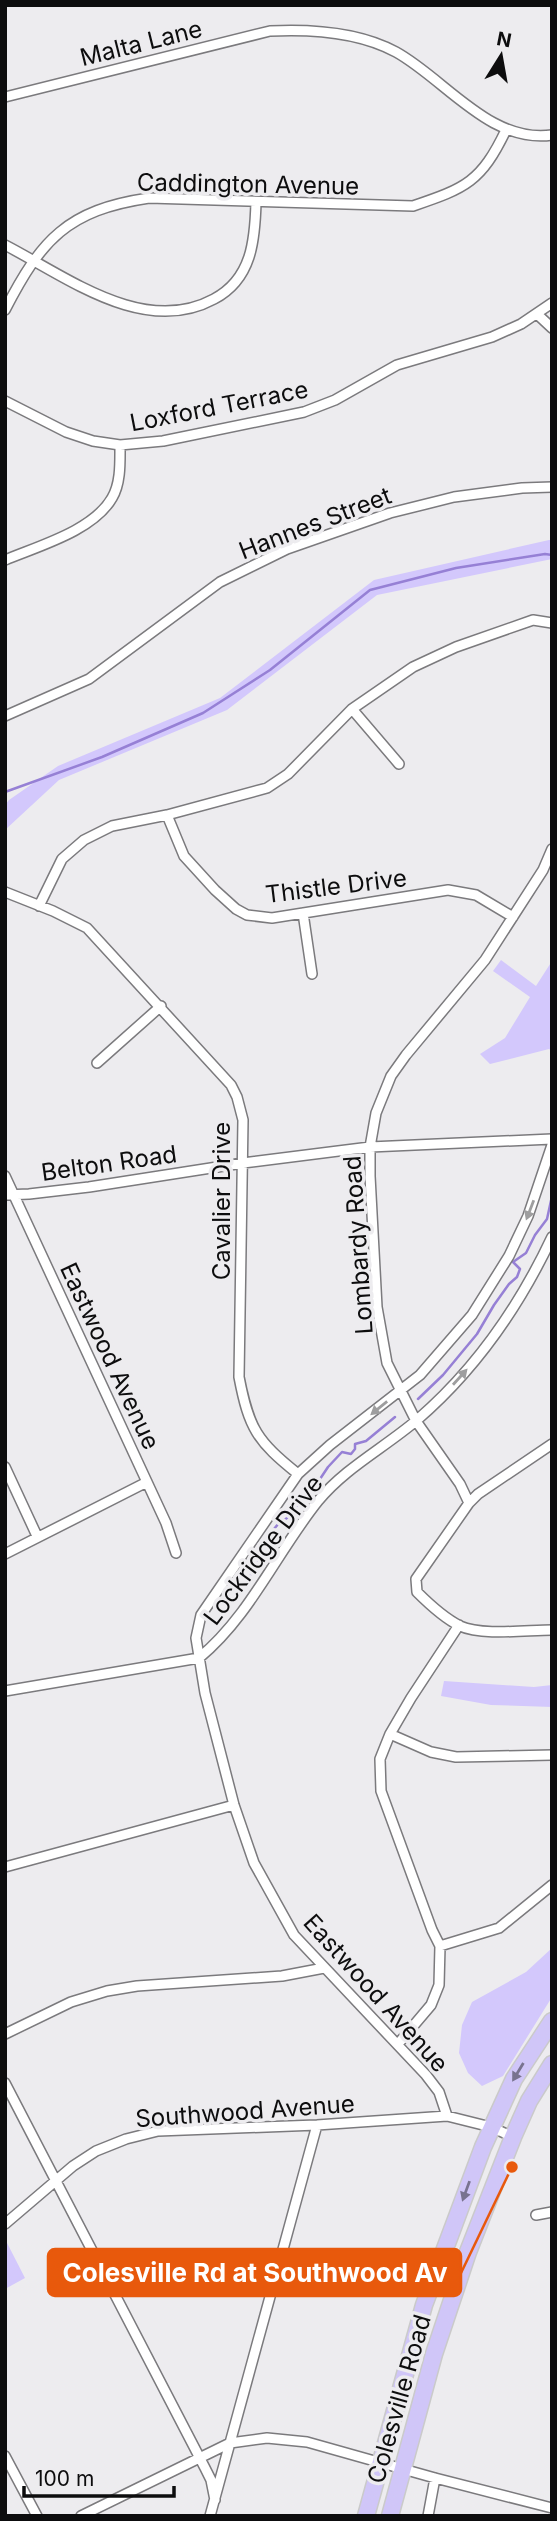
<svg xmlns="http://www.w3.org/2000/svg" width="557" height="2521" font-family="Inter,sans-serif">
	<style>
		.green { fill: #d3c8fc }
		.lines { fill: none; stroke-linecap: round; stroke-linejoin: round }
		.stream { stroke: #9680d5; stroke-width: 2.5 }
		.street-casing { stroke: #7b7a7d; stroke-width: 12 }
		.highway-casing { stroke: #cacaca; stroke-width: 19 }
		.street { stroke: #fff; stroke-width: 9 }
		.highway { stroke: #d0c6f8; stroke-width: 16 }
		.oneway { fill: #9e9e9f }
		.oneway2 { fill: #78738f }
		.labels { text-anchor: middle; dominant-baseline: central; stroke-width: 7; stroke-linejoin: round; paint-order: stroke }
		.street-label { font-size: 24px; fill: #0d0d0e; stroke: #edecef }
		.leader { fill: none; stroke: #e8590c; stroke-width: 2.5 }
		.callout-dot { fill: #e8590c; stroke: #edecef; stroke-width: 2.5 }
		.callout { fill: #e8590c; stroke: #e8590c; stroke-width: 2.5 }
		.callout-label { font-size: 26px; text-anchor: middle; font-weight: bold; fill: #fff }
	</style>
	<rect width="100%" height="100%" fill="#edecef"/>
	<!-- green -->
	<path class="green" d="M549,540H552V559L377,595L227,710L59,780L5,830V805L9,800L58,766L220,698L374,580Z
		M501,960L536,986L552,961V1051L549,1049L490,1064L480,1054L505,1038L530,997L493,971Z
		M444,1681L534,1687L552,1685V1707L491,1705L441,1696Z
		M552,1948V1997L503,2076L482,2086L468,2073L459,2053L462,2025L472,2002L526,1972Z
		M5,2239L25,2278L5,2289Z"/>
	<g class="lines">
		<!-- stream -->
		<path class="stream" d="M5,792L102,757L203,713L270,670L370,590L456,568L545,554L552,555
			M418,1399L443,1375L477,1334L494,1305L509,1284L517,1277L520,1269L513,1262L526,1253L535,1235L547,1219L552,1196
			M227,1602L239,1594L261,1557L269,1535L279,1523L292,1515L302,1497L318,1482L328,1467L342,1452L351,1454L355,1449V1444L366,1441L395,1417"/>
		<!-- street casing -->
		<g class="street-casing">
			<path id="street" d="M5,97L270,31C311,29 359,32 396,52C445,79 490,144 552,135
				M5,245C67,277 144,337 214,299C252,279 255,240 256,202
				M5,310C41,240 67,210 149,198L413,206C466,188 481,182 506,130
				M537,314L552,328
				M5,401L66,432L93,441L120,445L163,441L304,412L335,400L397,365L492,337L521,324L552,303
				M5,560C38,546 93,531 112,498C121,483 120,462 120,445
				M352,709L399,764
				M5,716L89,679L220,582L287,549L390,513L454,497L522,488L552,487
				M167,815L184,856L215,890L236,909L247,915L272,918L448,890L476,895L513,917
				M5,892L53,911L87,928L231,1085L237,1097L243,1120L239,1377C249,1429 257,1441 298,1474
				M39,906L62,859L84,840L112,826L167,815L267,788L288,774L352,709L413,667L456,647L533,620L552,623
				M303,913L312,974
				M97,1063L161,1006
				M5,1176L166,1523L176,1553
				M5,1195L29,1194L89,1187L243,1163L370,1147L552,1139
				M552,1444L478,1494L469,1503L416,1579L417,1592C429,1604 444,1618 460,1626C482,1636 527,1630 552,1630
				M5,1467L37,1536
				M469,1503L460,1484L416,1421L387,1363L377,1307L370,1176V1147L376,1113L391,1076L406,1055L485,960L543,870L552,849
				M5,1554L147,1482
				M5,1691L199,1658C250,1616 277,1552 318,1501C345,1468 384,1448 417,1420C475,1370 519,1307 552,1237
				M390,1734L431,1752L456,1757L552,1755
				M5,1867L234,1805
				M440,1946L499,1928L552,1885
				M5,2034L71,2002L107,1991L137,1986L282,1976L324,1968
				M398,2044L431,2005L439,1985L440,1946L432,1930L381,1791L380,1759L390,1734L411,1698L459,1625
				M5,2083L205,2468L211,2480L215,2500
				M447,2116L439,2092L426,2075L294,1935L254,1863L234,1805L205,1693L196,1638L201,1615L298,1474L330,1445L420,1375L472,1315L509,1256L528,1216L552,1145
				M536,2215L552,2212
				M5,2224L73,2166L96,2151L126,2139L158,2131L317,2125L447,2116L491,2127L513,2137
				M5,2456L37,2516
				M81,2516L230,2443L267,2438L307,2442L435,2478L552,2508
				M210,2516L317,2125
				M428,2516L435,2478"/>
		</g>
		<!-- highway casing -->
		<g class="highway-casing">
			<path id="highway" d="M366,2516L424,2305L483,2147L514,2079L552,2021
				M390,2516L434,2354L468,2252L513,2137L529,2101L552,2064"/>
		</g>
		<!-- street -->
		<use href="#street" class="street"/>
		<!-- highway -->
		<use href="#highway" class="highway"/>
	</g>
	<!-- one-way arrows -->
	<defs><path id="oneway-solid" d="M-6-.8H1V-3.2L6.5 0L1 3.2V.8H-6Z" transform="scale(1.75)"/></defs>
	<g class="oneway">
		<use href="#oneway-solid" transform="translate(530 1210) rotate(111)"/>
		<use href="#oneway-solid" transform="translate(460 1377) rotate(-48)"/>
		<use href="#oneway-solid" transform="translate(379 1408) rotate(141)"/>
	</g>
	<g class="oneway2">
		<use href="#oneway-solid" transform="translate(518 2072) rotate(121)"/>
		<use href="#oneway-solid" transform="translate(466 2191) rotate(110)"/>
	</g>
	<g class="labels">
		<!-- street labels -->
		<g class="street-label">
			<text transform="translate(141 43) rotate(-14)">Malta Lane</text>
			<text transform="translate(248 184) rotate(1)">Caddington Avenue</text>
			<text transform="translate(219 406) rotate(-11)">Loxford Terrace</text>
			<text transform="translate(315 523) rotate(-21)">Hannes Street</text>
			<text transform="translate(336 886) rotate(-7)">Thistle Drive</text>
			<text transform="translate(109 1163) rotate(-8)">Belton Road</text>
			<text transform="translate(221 1201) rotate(-90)">Cavalier Drive</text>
			<text transform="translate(358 1245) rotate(-94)">Lombardy Road</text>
			<text transform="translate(110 1356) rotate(65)">Eastwood Avenue</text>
			<text transform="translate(263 1550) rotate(-53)">Lockridge Drive</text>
			<text transform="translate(376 1993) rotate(48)">Eastwood Avenue</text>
			<text transform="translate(245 2111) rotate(-4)">Southwood Avenue</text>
			<text transform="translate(399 2399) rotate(-74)">Colesville Road</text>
		</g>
	</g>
	<!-- callouts -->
	<path class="leader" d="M512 2167L461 2273"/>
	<circle class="callout-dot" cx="512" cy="2167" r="7"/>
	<rect class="callout" x="48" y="2249" width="413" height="47" rx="7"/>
	<g class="callout-label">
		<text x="255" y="2282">Colesville Rd at Southwood Av</text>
	</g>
	<!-- border -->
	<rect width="557" height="2521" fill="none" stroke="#0d0d0e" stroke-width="14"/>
	<!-- north arrow -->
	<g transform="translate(501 56) rotate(11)" stroke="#edecef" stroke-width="5" paint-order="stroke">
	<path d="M0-5L12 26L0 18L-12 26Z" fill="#0d0d0e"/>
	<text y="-10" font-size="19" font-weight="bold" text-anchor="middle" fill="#0d0d0e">N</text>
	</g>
	<!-- scale -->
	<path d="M24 2486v10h150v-10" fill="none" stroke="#0d0d0e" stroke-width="3.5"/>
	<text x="35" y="2486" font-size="21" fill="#0d0d0e" stroke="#edecef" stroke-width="5" paint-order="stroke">100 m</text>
</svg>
